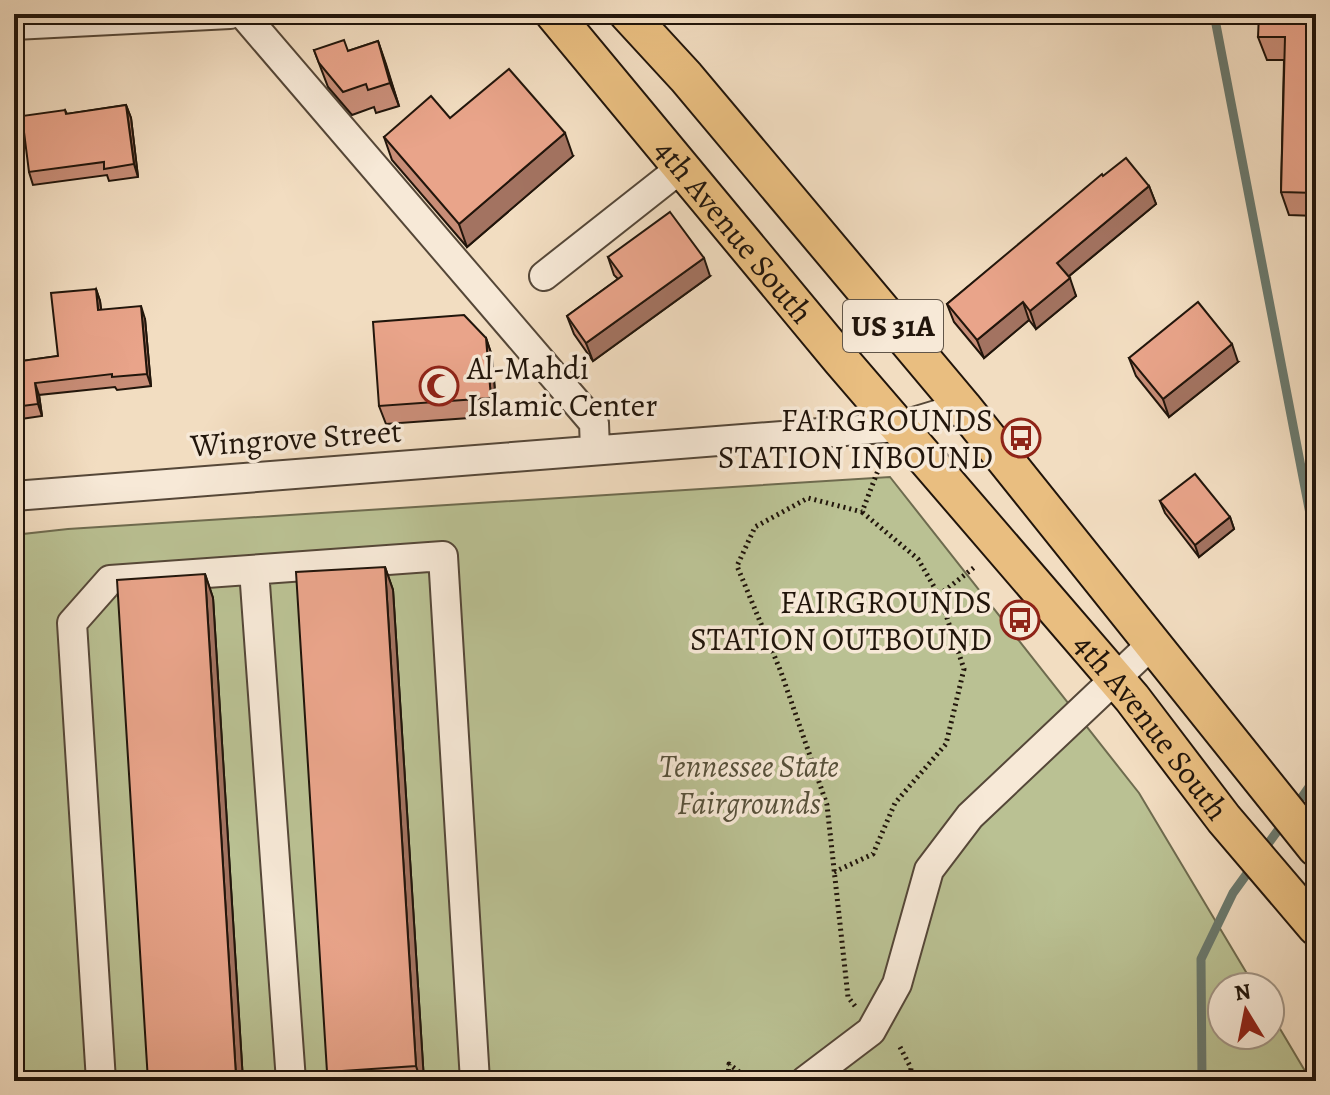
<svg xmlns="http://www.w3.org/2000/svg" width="1330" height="1095" font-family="Alegreya,serif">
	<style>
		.green { fill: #bac193; stroke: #6e6b4f; stroke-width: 2 }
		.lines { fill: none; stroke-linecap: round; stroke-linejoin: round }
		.stream { stroke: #6a796e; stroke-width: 9 }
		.minor-casing { stroke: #554738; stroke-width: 32 }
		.major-casing { stroke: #21150b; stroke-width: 40 }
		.path { stroke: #21150b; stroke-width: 5; stroke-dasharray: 2 4; stroke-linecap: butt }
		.minor { stroke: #f7e9d7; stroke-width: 28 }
		.major { stroke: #e9be80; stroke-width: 36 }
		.wall { fill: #c88d77; stroke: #21150b; stroke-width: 2 }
		.shaded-wall { fill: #a37361; stroke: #21150b; stroke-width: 2 }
		.building { fill: #e9a48a; stroke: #21150b; stroke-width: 2 }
		.labels { text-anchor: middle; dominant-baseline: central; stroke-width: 7; stroke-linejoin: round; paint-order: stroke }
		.shield { fill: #f7e9d7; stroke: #615548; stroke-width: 2 }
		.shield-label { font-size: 30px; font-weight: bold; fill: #21150b }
		.street-label { font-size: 32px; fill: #21150b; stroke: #f7e9d7 }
		.poi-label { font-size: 32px; fill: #21150b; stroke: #f7e9d7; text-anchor: end }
		.park-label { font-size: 32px; font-style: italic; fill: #57513b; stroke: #f7e9d7 }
	</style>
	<rect width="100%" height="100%" fill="#f2ddc1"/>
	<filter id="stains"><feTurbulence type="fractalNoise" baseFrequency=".0025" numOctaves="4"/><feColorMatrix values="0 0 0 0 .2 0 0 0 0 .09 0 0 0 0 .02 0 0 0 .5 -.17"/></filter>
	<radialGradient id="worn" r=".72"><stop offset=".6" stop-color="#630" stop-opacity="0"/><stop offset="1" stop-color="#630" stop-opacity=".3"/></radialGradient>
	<!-- green -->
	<path class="green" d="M890,477L1139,793L1255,987H1222V1035H1270V1012L1311,1081H14V535L68,529Z"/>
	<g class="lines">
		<!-- stream -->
		<path class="stream" d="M1214,14L1316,545
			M1295,807L1316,777
			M1262,852L1284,822
			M1202,1081L1201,959L1233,893L1254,864"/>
		<!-- minor casing -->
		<g class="minor-casing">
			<path id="minor" d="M243,14L594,423L595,450
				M14,25L230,14
				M544,276L681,168
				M14,496L897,427L963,407
				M254,570L291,1081
				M101,1081L72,623L110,580L443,556L475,1081
				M805,1081L871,1031L897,984L929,870L970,816L1153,643"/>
		</g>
		<!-- major casing -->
		<g class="major-casing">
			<g id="major">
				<path id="s1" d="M554,14L841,360L1132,698L1224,819L1316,927"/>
				<path d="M628,14L686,77L963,407L1316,848"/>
			</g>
		</g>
		<!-- path -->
		<path class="path" d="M939,595L976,566
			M834,872L873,854L895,803L946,744L964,669L940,597L918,559L862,512
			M855,1006L848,997L827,805L781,672L737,566L755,527L808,498L862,512L882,460
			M900,1047L911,1068L910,1081
			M732,1081L728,1078L729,1064L751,1081"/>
		<!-- minor -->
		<use href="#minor" class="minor"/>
		<!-- major -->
		<use href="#major" class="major"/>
	</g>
	<!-- wall -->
	<path class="wall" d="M1316,14V216L1289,215L1281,192L1284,60H1267L1258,37Z
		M378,41L399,106L376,113L374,107L352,115L328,87L314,50L348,51Z
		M126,105L131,118L138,177L109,181L107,175L33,185L29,172L65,110L67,114Z
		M450,118L573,156L467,247L392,160L384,137Z
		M1103,176L1149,186L1156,204L1068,277L1076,296L1036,329L1029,320L984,358L954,322L947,304Z
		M608,257L710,276L593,361L574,334L567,316L618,279L614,275Z
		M96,289L100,301L101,310L145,319L151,386L117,390L115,387L39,395L42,416L14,420V362L58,356Z
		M486,338L492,356L497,416L386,424L379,406Z
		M1129,358L1238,362L1169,417L1136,376Z
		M1160,501L1230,517L1234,529L1199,557L1165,513Z
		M385,567L393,590L424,1081H330L327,1072Z
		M205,574L213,598L243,1081H148Z"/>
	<!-- shaded-wall -->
	<path class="shaded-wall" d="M378,41L386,64L399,106L390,83Z
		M126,105L131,118L138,177L134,164Z
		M565,133L573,156L467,247L459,224Z
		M1149,186L1156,204L1063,281L1057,263Z
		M704,258L710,276L593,361L586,343Z
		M1070,278L1076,296L1036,329L1030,311Z
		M96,289L100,301L103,323L98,310Z
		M1023,302L1029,320L984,358L977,340Z
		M141,306L145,319L151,386L147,374Z
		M486,338L492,356L497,416L491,398Z
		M1232,344L1238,362L1169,417L1163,399Z
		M35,383L39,395L42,416L38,404Z
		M1230,517L1234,529L1199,557L1195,545Z
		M385,567L393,590L424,1081H421L416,1066Z
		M205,574L213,598L243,1081H238L236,1076Z"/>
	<!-- building -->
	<path class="building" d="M1259,14H1316V193L1281,192L1285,37H1258Z
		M344,40L348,51L378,41L390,83L368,90L366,84L343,92L319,63L314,50Z
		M509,69L565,133L459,224L384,137L431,96L450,118Z
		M126,105L134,164L104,169V162L29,172L22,116L65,110L66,114Z
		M1126,158L1149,186L1057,263L1070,278L1030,311L1023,302L977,340L947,304L1102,174L1103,176Z
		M670,212L704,258L586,343L567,316L622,276L608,257Z
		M96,289L98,310L141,306L147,374L112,377V374L35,383L38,404L14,407V362L58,356L51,293Z
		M1198,302L1232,344L1163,399L1129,358Z
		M464,315L486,338L491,398L379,406L373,322Z
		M1195,474L1230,517L1195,545L1160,501Z
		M385,567L416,1066L327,1072L296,572Z
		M205,574L236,1076L148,1081L117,580Z"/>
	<!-- icons -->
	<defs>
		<g id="mosque-ring" transform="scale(2)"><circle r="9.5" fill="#f7e9d7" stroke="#8f2418" stroke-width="1.5"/><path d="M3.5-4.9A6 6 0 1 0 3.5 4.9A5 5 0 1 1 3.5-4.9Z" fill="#8f2418"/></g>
		<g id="bus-ring" transform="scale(2)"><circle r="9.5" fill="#f7e9d7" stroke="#8f2418" stroke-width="1.5"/><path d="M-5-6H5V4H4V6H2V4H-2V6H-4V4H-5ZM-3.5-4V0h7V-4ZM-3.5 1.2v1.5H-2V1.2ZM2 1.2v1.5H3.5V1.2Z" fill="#8f2418"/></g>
	</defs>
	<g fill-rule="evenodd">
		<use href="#mosque-ring" x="439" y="386"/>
		<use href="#bus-ring" x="1021" y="438"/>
		<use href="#bus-ring" x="1020" y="620"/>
	</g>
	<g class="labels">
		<!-- shield labels -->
		<rect class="shield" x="843" y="300" width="100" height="52" rx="6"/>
		<g class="shield-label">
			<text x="893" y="326">US 31A</text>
		</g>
		<!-- street labels -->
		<g class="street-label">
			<text stroke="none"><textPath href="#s1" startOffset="282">4th Avenue South</textPath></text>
			<text transform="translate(296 438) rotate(-4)">Wingrove Street</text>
			<text stroke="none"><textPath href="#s1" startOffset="930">4th Avenue South</textPath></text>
		</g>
		<!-- poi labels -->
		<g class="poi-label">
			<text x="467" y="368" text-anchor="start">Al-Mahdi<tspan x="467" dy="37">Islamic Center</tspan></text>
			<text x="993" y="420">FAIRGROUNDS<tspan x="993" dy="37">STATION INBOUND</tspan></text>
			<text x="992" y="602">FAIRGROUNDS<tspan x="992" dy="37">STATION OUTBOUND</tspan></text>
		</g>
		<!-- park labels -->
		<g class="park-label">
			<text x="749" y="766">Tennessee State<tspan x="749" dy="37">Fairgrounds</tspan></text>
		</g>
	</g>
	<!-- margin -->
	<rect width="1330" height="1095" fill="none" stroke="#f2ddc1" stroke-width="48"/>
	<rect x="16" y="16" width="1298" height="1063" fill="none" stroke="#21150b" stroke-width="4"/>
	<rect x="24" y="24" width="1282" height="1047" fill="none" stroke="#21150b" stroke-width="2"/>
	<!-- north arrow -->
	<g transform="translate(1246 1011) rotate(350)"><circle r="38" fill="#f7e9d7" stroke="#a19485" stroke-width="2"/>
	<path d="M0-6L14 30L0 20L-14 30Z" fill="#8f2418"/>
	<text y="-12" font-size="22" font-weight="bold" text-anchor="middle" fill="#21150b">N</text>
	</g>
	<rect width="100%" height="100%" filter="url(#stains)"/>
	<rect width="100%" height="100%" fill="url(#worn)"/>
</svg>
